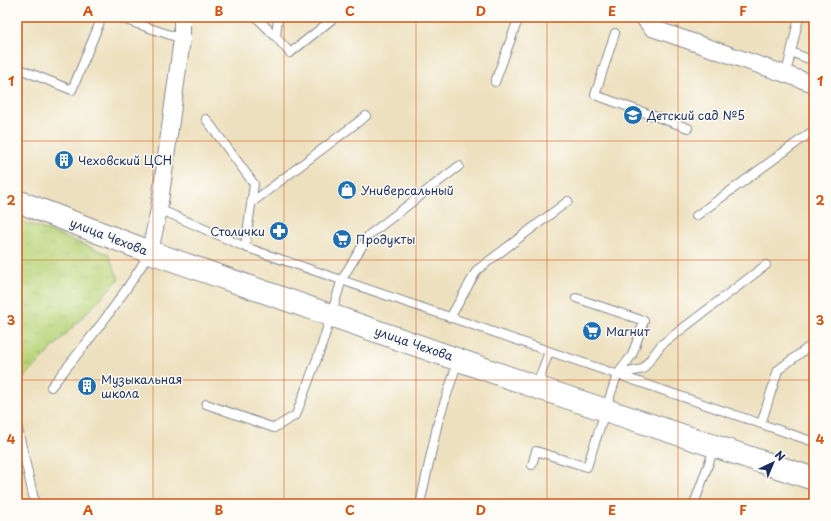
<svg xmlns="http://www.w3.org/2000/svg" width="831" height="521" font-family="'Playpen Sans',sans-serif">
	<style>
		.grass { fill: url(#grass-tufts); stroke: #6a826c }
		.lines { fill: none; stroke-linecap: round; stroke-linejoin: round }
		.service-casing { stroke: #84888e; stroke-width: 10 }
		.minor-casing { stroke: #84888e; stroke-width: 18 }
		.secondary-casing { stroke: #84888e; stroke-width: 24 }
		.service { stroke: #fff; stroke-width: 8 }
		.minor { stroke: #fff; stroke-width: 16 }
		.secondary { stroke: #fff; stroke-width: 22 }
		.grid { fill: none; stroke: #d45514; stroke-width: 1; stroke-opacity: 0.55 }
		.labels { text-anchor: middle; dominant-baseline: central; stroke-width: 3; stroke-linejoin: round; paint-order: stroke }
		.poi-label { font-size: 12px; fill: #1b2f5e; stroke: #fdfcf7; text-anchor: start }
		.street-label { font-size: 12px; fill: #1b2f5e; stroke: #fdfcf7 }
		.neatline { fill: none; stroke: #d45514; stroke-width: 1.5 }
		.grid-label { font-size: 13px; text-anchor: middle; font-weight: bold; fill: #d45514 }
	</style>
	<defs>
		<pattern id="grass-tufts" width="24" height="20" patternUnits="userSpaceOnUse"><rect width="24" height="20" fill="#b9d57a"/><path d="M3 7l-1-3M5 7V3M7 7l1-3M15 17l-1-3M17 17v-4M19 17l1-3" fill="none" stroke="#9eb76c"/></pattern>
	</defs>
	<rect width="100%" height="100%" fill="#fdfcf7"/>
	<filter id="ink" filterUnits="userSpaceOnUse"><feTurbulence type="fractalNoise" baseFrequency=".025" numOctaves="2"/><feDisplacementMap in="SourceGraphic" scale="8" xChannelSelector="R" yChannelSelector="G"/><feConvolveMatrix kernelMatrix="1 2 1 2 8 2 1 2 1" color-interpolation-filters="sRGB"/></filter>
	<filter id="wash" filterUnits="userSpaceOnUse"><feTurbulence type="fractalNoise" baseFrequency=".012" numOctaves="4" result="noise"/><feDisplacementMap in="SourceGraphic" scale="16" xChannelSelector="R" yChannelSelector="G"/><feGaussianBlur stdDeviation="0.9" result="paint"/><feColorMatrix in="noise" values="0 0 0 0 0 0 0 0 0 0 0 0 0 0 0 0 0 1.4 0 .05"/><feComposite in="paint" operator="in"/></filter>
	<g filter="url(#wash)">
		<rect width="100%" height="100%" fill="#ede0be"/>
		<!-- grass -->
		<path class="grass" d="M17,219L108,254L119,279L17,385Z"/>
	</g>
	<g filter="url(#ink)">
		<g class="lines">
			<!-- service casing -->
			<g class="service-casing">
				<path id="service" d="M117,17L182,39
					M256,17L276,37
					M278,17L276,37L290,53L335,17
					M615,33L595,95L688,128
					M791,52L814,61
					M17,68L72,90L102,17
					M786,74L799,17
					M495,82L519,17
					M206,119L254,184L245,247
					M251,203L366,116
					M159,209L245,247L814,442
					M696,216L814,130
					M450,318L477,270L568,201
					M619,374L643,369L661,345L766,265
					M51,387C86,344 121,301 150,252
					M536,387L549,352
					M206,404L274,428L296,415L321,348L342,279L369,235L459,166
					M761,424L778,370L814,343
					M17,425L35,504
					M532,465L536,451L587,467L617,375L632,355L644,321L576,298
					M420,504L438,422L458,361
					M694,504L715,446"/>
			</g>
			<!-- minor casing -->
			<g class="minor-casing">
				<path id="minor" d="M643,17L652,28L814,84
					M150,252L159,209L182,39V17"/>
			</g>
			<!-- secondary casing -->
			<g class="secondary-casing">
				<path id="secondary" d="M17,201L150,252L536,387L814,479"/>
			</g>
			<!-- service -->
			<use href="#service" class="service"/>
			<!-- minor -->
			<use href="#minor" class="minor"/>
			<!-- secondary -->
			<use href="#secondary" class="secondary"/>
		</g>
	</g>
	<!-- grid -->
	<path class="grid" d="M153,17V504M284,17V504M416,17V504M547,17V504M678,17V504M17,141H814M17,260H814M17,380H814"/>
	<!-- icons -->
	<defs>
		<g id="school-disc" transform="scale(1)"><circle r="9.5" fill="#1f6fb2" stroke="#fdfcf7"/><path d="M0-5L7-2L0 1L-7-2ZM-4 1L0 2.5L4 1V4Q0 6-4 4Z" fill="#fff"/></g>
		<g id="building-disc" transform="scale(1)"><circle r="9.5" fill="#1f6fb2" stroke="#fdfcf7"/><path d="M-4-6H4V6H1V3H-1V6H-4ZM-2.5-4.3h1.7v1.8h-1.7ZM.8-4.3h1.7v1.8H.8ZM-2.5-1h1.7V.8h-1.7ZM.8-1h1.7V.8H.8Z" fill="#fff"/></g>
		<g id="shop-disc" transform="scale(1)"><circle r="9.5" fill="#1f6fb2" stroke="#fdfcf7"/><path d="M-5-2.5h2.3a2.7 3.5 0 0 1 5.4 0H5L5.5 6h-11ZM-1.5-2.5h3a1.5 2.3 0 0 0-3 0Z" fill="#fff"/></g>
		<g id="pharmacy-disc" transform="scale(1)"><circle r="9.5" fill="#1f6fb2" stroke="#fdfcf7"/><path d="M-2-6h4v4h4v4h-4v4h-4v-4h-4v-4h4Z" fill="#fff"/></g>
		<g id="supermarket-disc" transform="scale(1)"><circle r="9.5" fill="#1f6fb2" stroke="#fdfcf7"/><path d="M-6-5.5h2.5l.6 2H6L4.5 2H-2.5L-4.4-4H-6ZM-1.5 3.2a1.3 1.3 0 1 0 .1 0ZM3 3.2a1.3 1.3 0 1 0 .1 0Z" fill="#fff"/></g>
	</defs>
	<g fill-rule="evenodd">
		<use href="#school-disc" x="633" y="115"/>
		<use href="#building-disc" x="64" y="160"/>
		<use href="#shop-disc" x="347" y="190"/>
		<use href="#pharmacy-disc" x="279" y="231"/>
		<use href="#supermarket-disc" x="342" y="239"/>
		<use href="#supermarket-disc" x="592" y="331"/>
		<use href="#building-disc" x="87" y="386"/>
	</g>
	<g class="labels">
		<!-- poi labels -->
		<g class="poi-label">
			<text x="647" y="115">Детский сад №5</text>
			<text x="78" y="160">Чеховский ЦСН</text>
			<text x="361" y="190">Универсальный</text>
			<text x="265" y="231" text-anchor="end">Столички</text>
			<text x="356" y="239">Продукты</text>
			<text x="606" y="331">Магнит</text>
			<text x="101" y="379">Музыкальная<tspan x="101" dy="14">школа</tspan></text>
		</g>
		<!-- street labels -->
		<g class="street-label">
			<text transform="translate(109 236) rotate(21)">улица Чехова</text>
			<text transform="translate(414 343) rotate(19)">улица Чехова</text>
		</g>
	</g>
	<!-- margin -->
	<rect width="831" height="521" fill="none" stroke="#fdfcf7" stroke-width="44"/>
	<!-- north arrow -->
	<g transform="translate(773 463) rotate(44)" stroke="#fdfcf7" stroke-width="3" paint-order="stroke">
	<path d="M0-3L7 15L0 10L-7 15Z" fill="#1b2f5e"/>
	<text y="-6" font-size="11" font-weight="bold" text-anchor="middle" fill="#1b2f5e">N</text>
	</g>
	<rect x="22" y="22" width="787" height="477" class="neatline"/>
	<g class="grid-label">
		<text x="88" y="16">A</text>
		<text x="219" y="16">B</text>
		<text x="350" y="16">C</text>
		<text x="481" y="16">D</text>
		<text x="612" y="16">E</text>
		<text x="743" y="16">F</text>
		<text x="11" y="86">1</text>
		<text x="820" y="86">1</text>
		<text x="11" y="205">2</text>
		<text x="820" y="205">2</text>
		<text x="11" y="325">3</text>
		<text x="820" y="325">3</text>
		<text x="11" y="444">4</text>
		<text x="820" y="444">4</text>
		<text x="88" y="515">A</text>
		<text x="219" y="515">B</text>
		<text x="350" y="515">C</text>
		<text x="481" y="515">D</text>
		<text x="612" y="515">E</text>
		<text x="743" y="515">F</text>
	</g>
</svg>
